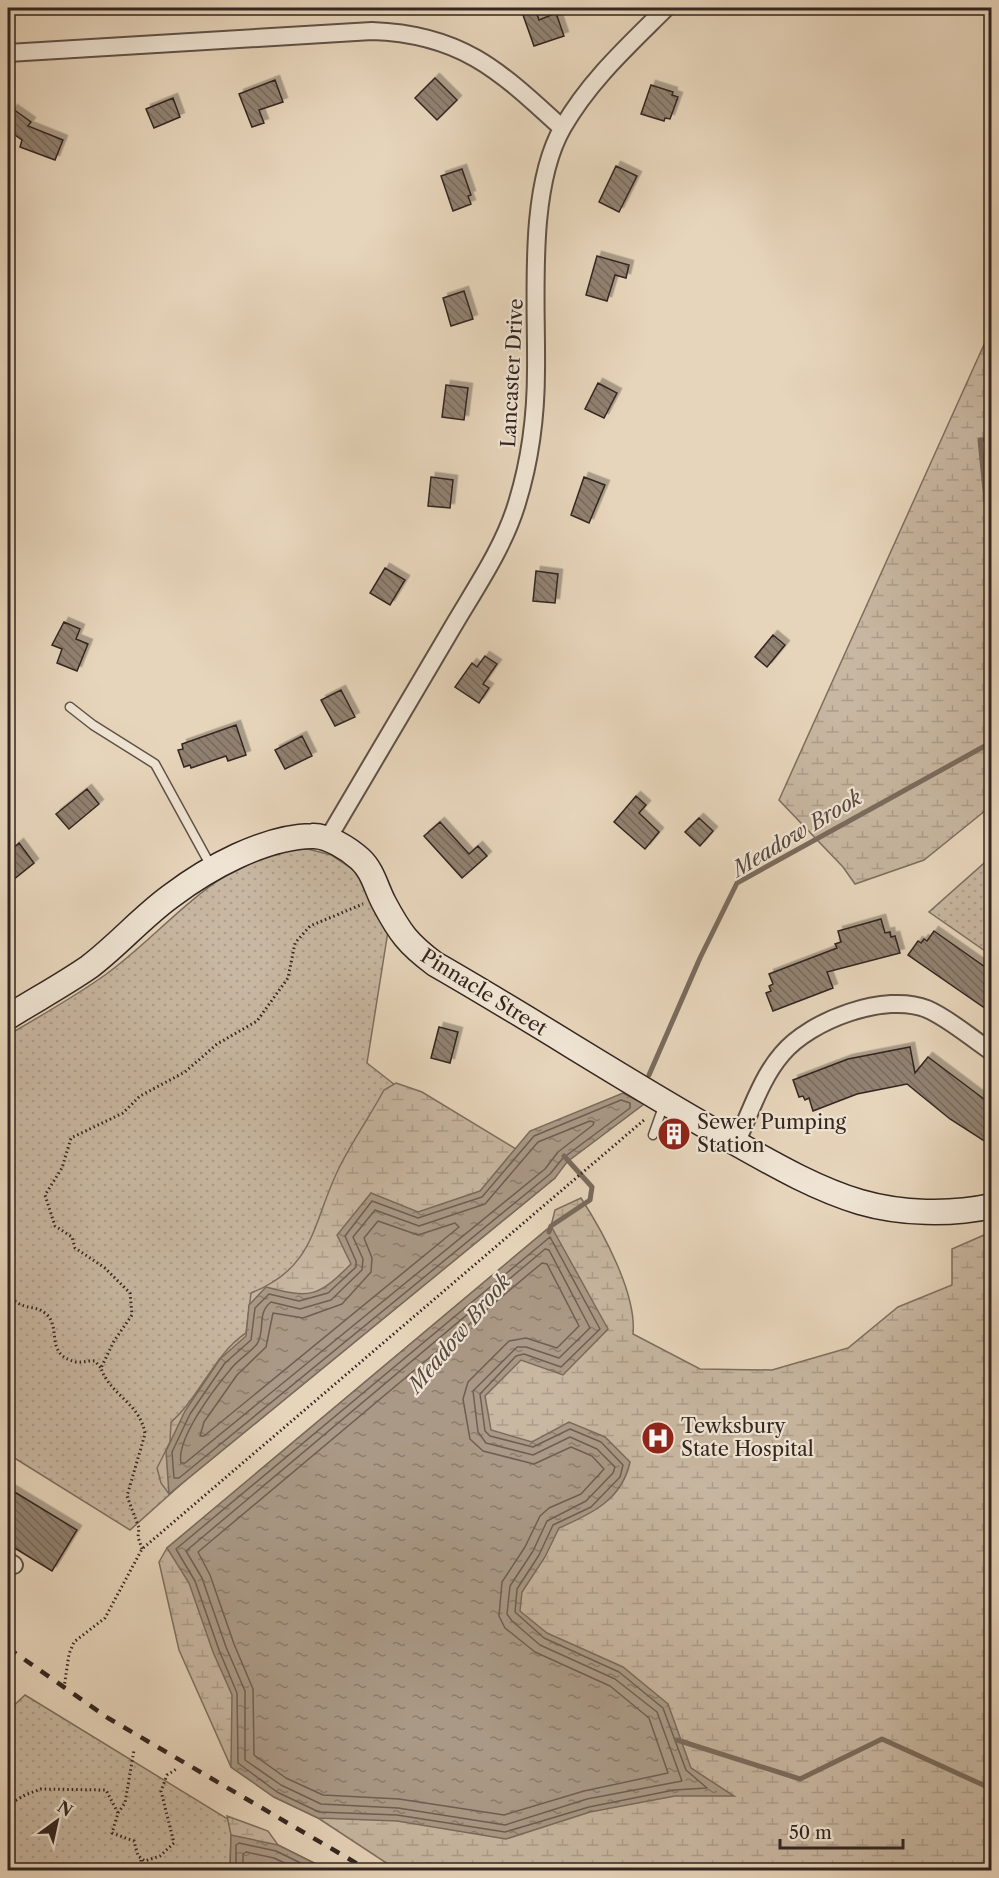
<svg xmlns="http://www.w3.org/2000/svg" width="999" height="1878" font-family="'Libre Caslon Text',serif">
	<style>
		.grass { fill: url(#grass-dots); stroke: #7e6e60; stroke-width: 1.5 }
		.wetland { fill: url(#wetland-marsh); stroke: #7e6e60; stroke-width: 1.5 }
		.water { fill: url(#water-ripples); stroke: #7a6b5d; stroke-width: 1.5 }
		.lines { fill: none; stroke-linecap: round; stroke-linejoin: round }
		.shore { stroke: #6e5f53; stroke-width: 1.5 }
		.stream { stroke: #7a6b5d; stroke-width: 5 }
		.building { fill: url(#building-back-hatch); stroke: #332520; stroke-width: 1.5; filter: url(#shadow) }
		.lane-casing { stroke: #605147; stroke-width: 11 }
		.street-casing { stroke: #605147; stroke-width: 20 }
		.secondary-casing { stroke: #332520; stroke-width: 27 }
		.path { stroke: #332520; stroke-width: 3; stroke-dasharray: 1.5 3; stroke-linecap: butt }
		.lane { stroke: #efe4d3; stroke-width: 8 }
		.street { stroke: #efe4d3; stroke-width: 16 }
		.secondary { stroke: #efe4d3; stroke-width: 24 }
		.rail { stroke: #332520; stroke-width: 4.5; stroke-dasharray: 10 10; stroke-linecap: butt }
		.labels { text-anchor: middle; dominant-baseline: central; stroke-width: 4.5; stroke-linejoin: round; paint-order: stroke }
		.street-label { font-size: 20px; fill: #332520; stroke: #efe4d3 }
		.poi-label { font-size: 20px; fill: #332520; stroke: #efe4d3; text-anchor: start }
		.water-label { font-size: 21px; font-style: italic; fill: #57483f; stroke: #efe4d3 }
	</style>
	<defs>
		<pattern id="grass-dots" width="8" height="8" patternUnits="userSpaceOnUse" patternTransform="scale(1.5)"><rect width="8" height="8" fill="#c8b7a1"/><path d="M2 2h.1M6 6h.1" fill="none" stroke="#ac9d8a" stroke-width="1.8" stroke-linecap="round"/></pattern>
		<pattern id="wetland-marsh" width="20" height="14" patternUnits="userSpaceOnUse" patternTransform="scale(1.5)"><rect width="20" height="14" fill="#c8b7a1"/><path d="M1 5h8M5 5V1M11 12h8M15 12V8" fill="none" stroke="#ac9d8a"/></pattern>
		<pattern id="water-ripples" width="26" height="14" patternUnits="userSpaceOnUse" patternTransform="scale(1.5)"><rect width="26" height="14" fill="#aa9986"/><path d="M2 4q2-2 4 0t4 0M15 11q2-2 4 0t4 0" fill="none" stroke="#8b7d6d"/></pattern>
		<pattern id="building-back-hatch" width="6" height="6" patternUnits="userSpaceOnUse" patternTransform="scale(1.5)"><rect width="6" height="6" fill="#918171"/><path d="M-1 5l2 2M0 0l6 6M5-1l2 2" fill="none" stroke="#77695c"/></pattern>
		<filter id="shadow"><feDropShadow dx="4.5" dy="-4.5" stdDeviation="0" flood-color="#0004"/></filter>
	</defs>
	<rect width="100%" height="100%" fill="#e7d5bb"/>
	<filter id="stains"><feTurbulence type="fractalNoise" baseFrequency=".00333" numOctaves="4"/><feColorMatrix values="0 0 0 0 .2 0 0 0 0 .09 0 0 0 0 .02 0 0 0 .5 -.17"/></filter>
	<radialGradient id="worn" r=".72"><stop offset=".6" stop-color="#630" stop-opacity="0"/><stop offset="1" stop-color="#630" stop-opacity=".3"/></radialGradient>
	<!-- grass -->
	<path class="grass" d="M308,849L331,855L358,873L389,925L367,1063L519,1182L130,1530L8,1454V1035C41,1016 74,997 105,975C168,930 224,849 308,849Z
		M991,857V955L929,912Z
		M25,1695L311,1870H8V1711Z"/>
	<!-- wetland -->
	<path class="wetland" d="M991,329V806L924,860L855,884L843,867L779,800Z
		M396,1083L422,1092L536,1161L555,1178L169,1494L161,1483L157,1468L170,1442L171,1422C200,1397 214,1354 246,1333L251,1293C317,1267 312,1221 340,1166C353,1140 370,1116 384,1090Z
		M581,1198C603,1232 637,1294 633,1334L700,1369L772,1370L848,1348L898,1307L952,1285V1249L991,1232V1870H465L428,1863L418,1870H397L318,1818L274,1797L231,1767L179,1650L159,1562L167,1548L551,1226L555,1210Z
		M227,1816L268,1831L278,1845L328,1870H230L231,1835Z"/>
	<!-- water -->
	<path class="water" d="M623,1093L644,1104L567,1162L555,1178L169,1494L166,1451L185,1411L220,1359L246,1336L249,1305L266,1287C311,1299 318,1297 351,1264L337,1235L371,1193L418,1212L480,1191L530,1131Z
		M551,1226L608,1329L563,1375L521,1360L485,1396L491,1430L532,1442L569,1422L605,1437L630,1462C622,1500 591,1514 559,1528L545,1557L522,1592L520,1611L547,1633L623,1667L668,1704L691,1768L734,1796H675L590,1812L506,1839L397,1821L318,1818L274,1797L231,1767L232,1695L213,1652L189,1583L167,1548Z
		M231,1835L278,1845L328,1870H230Z"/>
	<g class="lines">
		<!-- shore -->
		<path class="shore" d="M621,1100L630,1103V1108L563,1158L550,1174L179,1478H174L172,1452L190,1414L225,1363L251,1340L255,1308L269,1294L299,1301L328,1293L356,1267V1261L345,1236L372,1201L418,1218L482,1197L534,1136Z
			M590,1121L594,1122L593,1125L558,1152L545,1169L185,1463H181C176,1439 214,1389 230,1370C237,1360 249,1354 257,1344C266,1330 256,1314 271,1302L300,1309L331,1300L362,1270L363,1259L353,1237L375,1210L419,1226L485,1204L538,1142Z
			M378,1221L418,1235L455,1223L459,1227L204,1436H200L204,1422L237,1375L266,1347L273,1313L303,1318L342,1304L371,1272L372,1258L364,1238Z
			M550,1237L600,1329L561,1367L524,1354L516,1356L480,1394L485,1431L490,1436L533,1447L570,1429L601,1442L623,1465L620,1477L591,1507L553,1525L539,1555L517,1589L515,1612L544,1638L619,1672L663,1708L686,1770L707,1788L674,1790L589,1807L505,1832L397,1815L319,1812L277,1792L238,1763L237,1693L219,1650L195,1581L176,1549Z
			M545,1249L549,1250L590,1328L559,1358L526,1347H517L473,1391L478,1432L486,1443L533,1455L570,1437L597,1449L615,1467L613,1473L586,1501L547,1521L533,1551L510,1586L507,1614L512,1621L540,1645L615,1679L657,1712L682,1781L587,1799L505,1825L398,1808L321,1804L281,1785L245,1760V1691L226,1647L202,1578L186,1551Z
			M542,1263L547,1264L579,1326L557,1348L526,1338L509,1341L468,1382L463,1399L470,1439L483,1451L534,1464L571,1447L592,1456L604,1469L581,1494L549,1508L540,1516L525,1547L502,1582L499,1616L505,1628L535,1652L610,1686L649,1718L668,1773L584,1791L504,1815L399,1799L323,1795L286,1778L254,1755L253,1689L234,1644L210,1575L198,1552Z
			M236,1870V1845L239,1843L276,1851L315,1870
			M243,1870V1854L246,1852L274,1858L299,1870"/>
		<!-- stream -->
		<path class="stream" d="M992,440H980L992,562
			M649,1075L700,958L737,883L992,742
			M549,1232L551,1226L590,1200L592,1187L564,1156
			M677,1740L800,1779L882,1739L992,1789"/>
	</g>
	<!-- building -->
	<path class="building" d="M536,11L539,20L556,13L564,36L534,46L523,15Z
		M435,78L457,100L437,120L415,98Z
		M275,80L283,102L259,110L264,123L252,127L239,94Z
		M651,85L673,92L672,95L678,97L670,119L665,118L664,121L641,114Z
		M173,98L180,117L154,128L146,109Z
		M13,109L31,122L28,126L63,140L55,160L20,147L22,140L8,130V117Z
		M616,166L637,176L619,212L599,202Z
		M462,169L471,195L468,196L471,204L453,211L441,176Z
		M597,256L629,265L626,278L615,275L607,301L586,295Z
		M464,291L473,319L451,326L443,298Z
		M598,383L617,393L604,418L585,409Z
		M446,385L468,388L464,420L442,417Z
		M431,477L453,480L450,508L428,506Z
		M584,477L605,485L589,523L571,515Z
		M385,568L405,580L390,605L370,593Z
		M536,571L558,574L555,603L533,601Z
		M64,622L80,629L76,639L88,644L77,671L57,663L62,649L52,645Z
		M773,635L785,645L767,667L755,657Z
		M485,656L497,664L483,684L489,688L479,703L455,687L472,663L477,667Z
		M341,690L355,717L335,726L321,700Z
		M236,725L246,755L228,761L226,756L191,768L190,765L184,767L178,750L183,749L182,744Z
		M302,736L312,756L285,769L275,750Z
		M87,789L99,804L69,829L56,814Z
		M636,796L646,805L639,813L659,832L645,849L614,822Z
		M699,818L713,831L700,846L685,832Z
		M440,822L469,854L478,846L487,856L462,878L424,836Z
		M19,843L34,863L8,884V853Z
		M881,919L885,933L890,932L891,937L895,936L900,953L827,972L833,988L773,1011L766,993L771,991L769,986L773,984L769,974L837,948L835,944L841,942L838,931Z
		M934,931L992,972V1013L908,955L918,941L921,943L924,939L927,941Z
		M439,1027L458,1032L450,1063L431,1058Z
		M910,1047L915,1073L928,1057L992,1105V1146L950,1119L907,1084L857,1094L813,1111L809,1098L805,1100L803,1096L799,1097L793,1080L848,1059Z
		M8,1488L77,1530L52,1571L8,1544Z"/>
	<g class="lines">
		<!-- lane casing -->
		<g class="lane-casing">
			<path id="lane" d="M70,707L93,725L155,764L212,868
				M653,1135L664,1104"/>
		</g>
		<!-- street casing -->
		<g class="street-casing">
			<path id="street" d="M8,53L372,31C461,34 499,70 562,128
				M327,840C367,771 408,703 448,635C472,593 503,550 517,503C530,461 536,414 536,370C537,300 527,189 563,127C590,80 629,45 666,8
				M736,1143C750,1114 761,1078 782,1054C810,1020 886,992 927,1009C950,1019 971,1038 992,1052
				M8,1561L14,1565"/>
		</g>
		<!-- secondary casing -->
		<g class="secondary-casing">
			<path id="secondary" d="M8,1017C35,1000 63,985 89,967C118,945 142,917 171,896C208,868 264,837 312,836C327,835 349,849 360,859C373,871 376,888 384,903C400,933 408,944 435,964C533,1020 627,1082 725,1137C768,1161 813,1188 860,1202C901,1214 951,1215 992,1206"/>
		</g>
		<!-- path -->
		<path class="path" d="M8,1295C24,1312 34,1304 45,1313C63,1327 43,1354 76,1362C83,1363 88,1360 95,1361L101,1368
			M142,1549L138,1537L139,1528L127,1496L145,1434C141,1404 109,1394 101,1368L114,1341L132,1315L130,1293L105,1268L75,1248L72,1237L55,1226L45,1195L62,1168L71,1138L123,1113L140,1096L185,1072L217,1044L257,1021L288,978L295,943L310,926L363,904
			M64,1688L69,1654L74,1642L105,1618L142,1549L644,1120
			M8,1805L25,1795L41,1789L106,1790L118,1813L112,1833L134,1841L138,1856L145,1861L160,1856L174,1843L161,1791L167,1775L178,1768
			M118,1813L125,1803L134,1750
			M141,1860V1870"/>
		<!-- lane -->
		<use href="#lane" class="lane"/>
		<!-- street -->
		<use href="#street" class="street"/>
		<!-- secondary -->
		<use href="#secondary" class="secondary"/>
		<!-- rail -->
		<path class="rail" d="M8,1648L108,1718L368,1870"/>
	</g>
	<!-- icons -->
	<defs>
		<g id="building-disc" transform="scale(1.725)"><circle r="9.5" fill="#8f2418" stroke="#efe4d3"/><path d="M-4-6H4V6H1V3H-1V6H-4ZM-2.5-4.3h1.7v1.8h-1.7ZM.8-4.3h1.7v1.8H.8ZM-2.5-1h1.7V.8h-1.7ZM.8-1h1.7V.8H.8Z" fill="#fff"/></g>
		<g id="hospital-disc" transform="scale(1.725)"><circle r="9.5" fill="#8f2418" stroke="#efe4d3"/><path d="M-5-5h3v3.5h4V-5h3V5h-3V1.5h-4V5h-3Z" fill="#fff"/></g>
	</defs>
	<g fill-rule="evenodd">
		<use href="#building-disc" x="674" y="1134"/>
		<use href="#hospital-disc" x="658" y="1438"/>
	</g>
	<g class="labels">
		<!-- street labels -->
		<g class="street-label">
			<text transform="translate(512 373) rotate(-87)">Lancaster Drive</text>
			<text transform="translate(484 992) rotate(32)">Pinnacle Street</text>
		</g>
		<!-- poi labels -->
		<g class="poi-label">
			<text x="697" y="1122">Sewer Pumping<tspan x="697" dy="23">Station</tspan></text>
			<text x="681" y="1426">Tewksbury<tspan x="681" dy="23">State Hospital</tspan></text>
		</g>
		<!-- water labels -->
		<g class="water-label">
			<text transform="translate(797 833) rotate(-31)">Meadow Brook</text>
			<text transform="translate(459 1333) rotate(-50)">Meadow Brook</text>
		</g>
	</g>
	<!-- margin -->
	<rect width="999" height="1878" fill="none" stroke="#e7d5bb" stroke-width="30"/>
	<rect x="9" y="9" width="981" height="1860" fill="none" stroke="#332520" stroke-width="3"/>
	<rect x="15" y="15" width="969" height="1848" fill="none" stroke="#332520" stroke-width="1.5"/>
	<!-- north arrow -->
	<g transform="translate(57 1821) rotate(33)" stroke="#efe4d3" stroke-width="4.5" paint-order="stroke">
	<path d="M0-4.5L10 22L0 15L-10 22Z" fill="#332520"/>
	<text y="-9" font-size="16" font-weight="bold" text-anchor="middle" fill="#332520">N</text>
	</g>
	<!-- scale -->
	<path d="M780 1839v9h123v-9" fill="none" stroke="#332520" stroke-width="3"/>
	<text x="789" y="1839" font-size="18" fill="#332520" stroke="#efe4d3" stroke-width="4.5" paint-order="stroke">50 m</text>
	<rect width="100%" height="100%" filter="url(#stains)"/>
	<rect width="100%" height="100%" fill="url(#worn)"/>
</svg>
